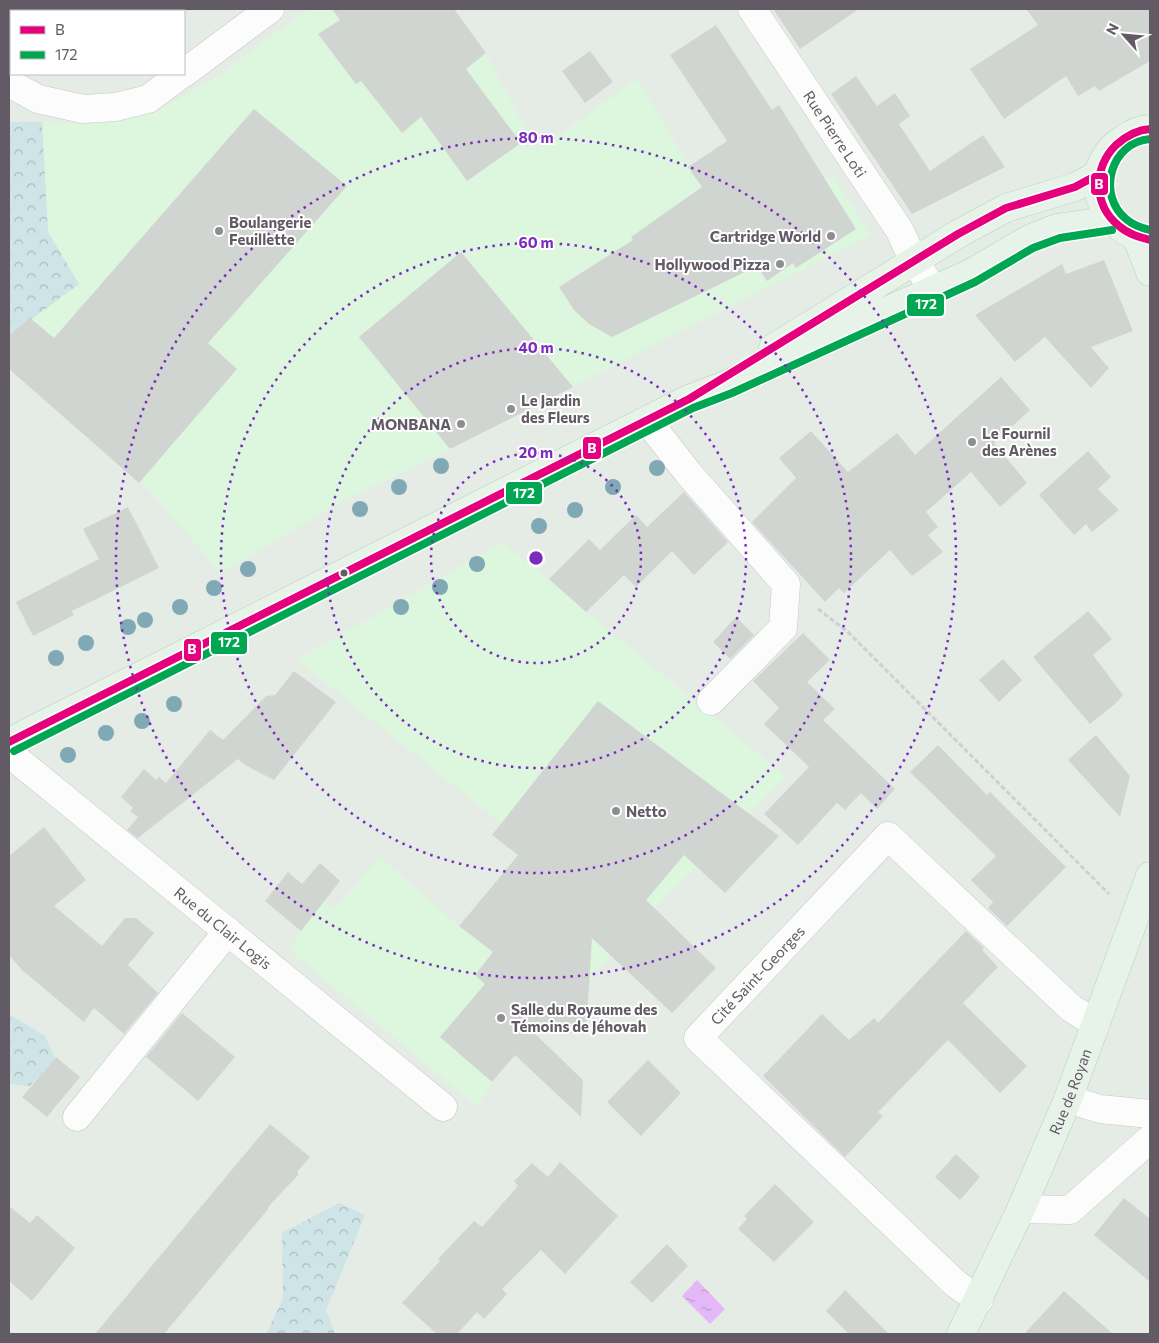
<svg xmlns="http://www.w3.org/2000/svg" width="1159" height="1343" font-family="Commissioner,sans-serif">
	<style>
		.commercial { fill: #ddf6de }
		.forest { fill: url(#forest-crowns) }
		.water { fill: url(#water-ripples) }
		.building { fill: #d1d5d1 }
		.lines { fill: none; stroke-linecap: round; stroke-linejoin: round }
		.minor-casing { stroke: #c8c9c9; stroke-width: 29 }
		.major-casing { stroke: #b1d5b1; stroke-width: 29 }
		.path { stroke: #cdcfd4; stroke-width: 3; stroke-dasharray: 5 2.5; stroke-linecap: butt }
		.minor { stroke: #fbfcfb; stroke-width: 28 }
		.major { stroke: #e7f3e8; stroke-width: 28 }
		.bus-1-casing { stroke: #fff; stroke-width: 11 }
		.bus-2-casing { stroke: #fff; stroke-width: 11 }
		.bus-1 { stroke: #e5007d; stroke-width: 8 }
		.bus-2 { stroke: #00a651; stroke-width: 8 }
		.tree { fill: #81a8b5 }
		.ring { fill: none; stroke: #7b2cbf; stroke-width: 2.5; stroke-dasharray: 2.5 5 }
		.poi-dot { fill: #908d91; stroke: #fff; stroke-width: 2 }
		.bus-dot { fill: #625a64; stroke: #fff; stroke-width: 2 }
		.labels { text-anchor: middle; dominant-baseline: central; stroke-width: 4; stroke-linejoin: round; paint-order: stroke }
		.street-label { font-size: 15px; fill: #625a64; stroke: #fff }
		.poi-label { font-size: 15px; font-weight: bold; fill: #625a64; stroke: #fff; text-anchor: start }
		.centre { fill: #7b2cbf; stroke: #fff; stroke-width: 2.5 }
		.ring-label { font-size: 15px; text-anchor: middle; font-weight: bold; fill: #7b2cbf; stroke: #fff; stroke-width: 4; stroke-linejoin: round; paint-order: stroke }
		.line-badge { stroke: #fff; stroke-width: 2 }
		.badge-label { font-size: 14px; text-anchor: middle; font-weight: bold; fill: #fff }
	</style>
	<defs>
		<pattern id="forest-crowns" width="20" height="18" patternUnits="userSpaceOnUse" patternTransform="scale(1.25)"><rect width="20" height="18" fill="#cee4e7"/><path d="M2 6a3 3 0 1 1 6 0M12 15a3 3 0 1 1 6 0" fill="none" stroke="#abbcbf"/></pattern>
		<pattern id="water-ripples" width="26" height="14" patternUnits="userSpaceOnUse" patternTransform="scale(1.25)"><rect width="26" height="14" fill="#e4b8f7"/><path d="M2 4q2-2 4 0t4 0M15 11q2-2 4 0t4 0" fill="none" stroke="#bc99cc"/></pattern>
	</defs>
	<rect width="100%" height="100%" fill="#e5ece5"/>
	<!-- commercial -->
	<path class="commercial" d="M308,9H454L486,53L537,151L637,79L702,187L783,210L833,176L870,235L450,449L339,503L221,573L141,481L115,461L9,369V336L79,284L48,232L42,122L91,124L153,113L221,74Z
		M503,542L786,777L624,939L566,1010L537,1029L492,1082L478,1107L290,951L301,931L324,901L334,910L380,857L459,926L517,854L501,823L297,660Z"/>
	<!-- forest -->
	<path class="forest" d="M9,122H42L48,232L79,284L9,336Z
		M9,1014L45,1036L55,1058L30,1086L9,1084Z
		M339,1203L365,1215L326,1310L335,1334H266L283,1298L282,1233Z"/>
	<!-- water -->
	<path class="water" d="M697,1280L725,1309L710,1324L682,1296Z"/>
	<!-- building -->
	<path class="building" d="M332,9H454L486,53L466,69L521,143L467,181L421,117L402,133L361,81L356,84L318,34L340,20Z
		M773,9H859L800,49Z
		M1026,9H1150V61L1099,91L1095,86L1078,96L1066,76L1004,119L970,69L1038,25Z
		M716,25L772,110L779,105L856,229L796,268L793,263L767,281L757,266L612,337L589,324L574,310L559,287L633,240L631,237L702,187L688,167L727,141L670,55Z
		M590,51L613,82L585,103L562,71Z
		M856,76L877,106L895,93L910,116L899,124L930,171L983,135L1005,167L912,214L831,94Z
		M254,109L347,186L208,343L237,369L139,483L9,369V336L30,318L54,338Z
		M461,252L573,387L450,449L359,337Z
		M1104,260L1133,331L1091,347L1109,368L1091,388L1045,337L1015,362L975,315L1062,264L1066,274Z
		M1001,377L1030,410L994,443L1027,483L1000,507L971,472L926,512L938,527L928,535L943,552L912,576L890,550L844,593L839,588L825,602L752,522L796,478L779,458L811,431L848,472L897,433L915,455Z
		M1088,451L1111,477L1098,489L1119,510L1092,532L1086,524L1074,535L1039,495Z
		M684,492L728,542L694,575L672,551L636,587L624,575L586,612L549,579L589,539L600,550L636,515L647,527Z
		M128,507L159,568L72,611L74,615L33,636L16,602L99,559L83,529Z
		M1088,611L1112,639L1093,655L1123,695L1115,704L1090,724L1033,657Z
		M736,617L754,635L730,659L713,642Z
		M803,633L830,660L807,682L835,709L823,720L895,789L877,809L861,793L845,810L837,803L798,845L764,814L809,767L764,724L779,708L753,681Z
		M1003,659L1022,680L999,702L979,680Z
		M294,671L336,702L274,780L245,765L238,759L138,838L127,830L138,817L130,811L133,808L121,797L144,769L156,780L159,777L166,783L210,730L223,740L266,696L275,695Z
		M598,701L779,836L725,893L684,855L646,900L716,968L672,1013L592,938L586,1034L530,1029L583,1080L581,1117L515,1055L492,1082L440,1037L485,984L475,975L493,952L459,926L518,855L492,835Z
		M1096,735L1130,776L1120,817L1068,760Z
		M938,745L987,795L990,792L1066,867L1007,926L988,908L993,902L971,880L996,856L910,772Z
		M44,827L86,880L54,906L102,946L125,918H136L154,933L128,965L158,993L124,1034L94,1008L84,1022L22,970L9,955V856Z
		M320,863L340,881L301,931L265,901L288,872L302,884Z
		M966,931L984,948L982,950L998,967L963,1003L1027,1066L1000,1093L948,1040L878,1112L883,1116L845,1157L763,1076L822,1014L849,1040L874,1018L878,1023Z
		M182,1013L235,1057L198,1101L146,1057Z
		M56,1057L80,1077L47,1117L22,1097Z
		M648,1060L681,1093L641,1136L607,1102Z
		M270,1124L310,1157L297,1172L299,1174L268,1207L269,1208L164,1334H95Z
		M956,1154L980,1177L960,1200L935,1177Z
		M560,1162L618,1216L565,1274L541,1250L502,1289L507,1294L484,1319L477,1312L457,1334H437L402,1303L440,1261L438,1259L474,1221L482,1227L518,1186L514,1181L532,1163L548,1177Z
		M775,1184L814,1222L774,1262L738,1229L747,1219L744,1216Z
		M1124,1198L1150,1219V1282L1094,1235Z
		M9,1206L30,1223L37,1215L75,1248L32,1301L9,1281Z
		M667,1244L688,1266L652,1303L630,1282Z
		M845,1290L889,1334H849L826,1311Z
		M1064,1291L1113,1334H1024Z"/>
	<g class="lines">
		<!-- minor casing -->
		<g class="minor-casing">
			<g id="minor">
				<path id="s1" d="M752,9L900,231L909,251L933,290"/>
				<path d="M184,73L270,9"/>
				<path d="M9,83L38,99L83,109L116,107L148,99L182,74"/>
				<path d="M647,420L689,474L786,584L783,628L711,701"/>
				<path id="s2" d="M9,746L16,759L443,1107"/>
				<path d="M1068,1099L1100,1109L1150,1114"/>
				<path d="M77,1117L228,931"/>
				<path d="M1021,1209L1070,1210L1150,1139"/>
				<path id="s3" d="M979,1300L956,1284L698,1038L888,836L1071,1008L1096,1024"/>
			</g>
		</g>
		<!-- major casing -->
		<g class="major-casing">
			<g id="major">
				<path d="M1150,129C1140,129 1130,134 1122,140C1077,171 1100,233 1150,240"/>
				<path d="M1137,238L1150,272"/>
				<path d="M773,348L958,234L1006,208L1075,187L1099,174"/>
				<path d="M9,742L689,399L728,384L815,345L857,324L971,273L1029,239L1057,228L1111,220"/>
				<path id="s4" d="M961,1334L1021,1209L1068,1099L1150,876"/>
			</g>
		</g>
		<!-- path -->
		<path class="path" d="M818,609L849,633L1109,894"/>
		<!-- minor -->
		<use href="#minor" class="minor"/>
		<!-- major -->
		<use href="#major" class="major"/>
		<!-- bus-1 casing -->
		<g class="bus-1-casing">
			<path id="bus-1" d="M1150,129C1136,130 1126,136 1116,145C1093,168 1093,205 1119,226C1128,234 1139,237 1150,240
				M9,742L689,399L958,234L1006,208L1075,187L1099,174"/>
		</g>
		<!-- bus-2 casing -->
		<g class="bus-2-casing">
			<path id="bus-2" d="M1150,230C1141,228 1133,225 1126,219C1096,194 1111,142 1150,139
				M14,751L693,408L732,393L975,282L1033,248L1060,238L1112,230"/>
		</g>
		<!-- bus-1 -->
		<use href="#bus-1" class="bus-1"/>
		<!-- bus-2 -->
		<use href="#bus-2" class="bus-2"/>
	</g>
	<!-- trees -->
	<g class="tree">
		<circle cx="441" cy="466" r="8"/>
		<circle cx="657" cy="468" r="8"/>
		<circle cx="399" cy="487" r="8"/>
		<circle cx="613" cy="487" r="8"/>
		<circle cx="360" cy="509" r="8"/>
		<circle cx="575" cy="510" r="8"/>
		<circle cx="539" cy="526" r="8"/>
		<circle cx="477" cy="564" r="8"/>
		<circle cx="248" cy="569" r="8"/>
		<circle cx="440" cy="587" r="8"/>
		<circle cx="214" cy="588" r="8"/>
		<circle cx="180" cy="607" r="8"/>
		<circle cx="401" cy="607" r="8"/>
		<circle cx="145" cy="620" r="8"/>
		<circle cx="128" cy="627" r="8"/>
		<circle cx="86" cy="643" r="8"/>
		<circle cx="56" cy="658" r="8"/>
		<circle cx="174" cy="704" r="8"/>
		<circle cx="142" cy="721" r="8"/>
		<circle cx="106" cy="733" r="8"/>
		<circle cx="68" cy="755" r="8"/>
	</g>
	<!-- distance rings -->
	<g class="ring">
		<circle cx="536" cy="558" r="105"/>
		<circle cx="536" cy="558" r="210"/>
		<circle cx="536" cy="558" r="315"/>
		<circle cx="536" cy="558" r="420"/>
	</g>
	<!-- markers -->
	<g class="poi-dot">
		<circle cx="219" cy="231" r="5"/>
		<circle cx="831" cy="236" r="5"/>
		<circle cx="780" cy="264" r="5"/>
		<circle cx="511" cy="409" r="5"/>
		<circle cx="461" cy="424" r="5"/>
		<circle cx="972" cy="442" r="5"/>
		<circle cx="616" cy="811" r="5"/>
		<circle cx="501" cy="1018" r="5"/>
	</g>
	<circle class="bus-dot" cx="344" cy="573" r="4.5"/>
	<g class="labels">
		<!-- street labels -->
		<g class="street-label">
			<text stroke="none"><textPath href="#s1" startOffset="150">Rue Pierre Loti</textPath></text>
			<text stroke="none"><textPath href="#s2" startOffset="282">Rue du Clair Logis</textPath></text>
			<text stroke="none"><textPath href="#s3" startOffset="471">Cité Saint-Georges</textPath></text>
			<text stroke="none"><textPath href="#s4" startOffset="266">Rue de Royan</textPath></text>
		</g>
		<!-- poi labels -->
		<g class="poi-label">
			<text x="229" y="222">Boulangerie<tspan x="229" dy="17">Feuillette</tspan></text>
			<text x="821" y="236" text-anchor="end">Cartridge World</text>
			<text x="770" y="264" text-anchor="end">Hollywood Pizza</text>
			<text x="521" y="400">Le Jardin<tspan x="521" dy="17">des Fleurs</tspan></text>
			<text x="451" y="424" text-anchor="end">MONBANA</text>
			<text x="982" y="433">Le Fournil<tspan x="982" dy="17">des Arènes</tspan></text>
			<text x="626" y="811">Netto</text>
			<text x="511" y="1009">Salle du Royaume des<tspan x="511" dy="17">Témoins de Jéhovah</tspan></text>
		</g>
	</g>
	<circle cx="536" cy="558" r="8" class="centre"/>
	<g class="ring-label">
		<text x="536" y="143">80 m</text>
		<text x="536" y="248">60 m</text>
		<text x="536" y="353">40 m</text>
		<text x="536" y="458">20 m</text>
	</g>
	<g class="line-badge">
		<rect x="1090" y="172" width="19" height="24" rx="5" fill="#e5007d"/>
		<rect x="906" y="293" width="39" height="24" rx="5" fill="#00a651"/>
		<rect x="582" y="436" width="20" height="24" rx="5" fill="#e5007d"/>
		<rect x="505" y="481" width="38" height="24" rx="5" fill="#00a651"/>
		<rect x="210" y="631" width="38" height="24" rx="5" fill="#00a651"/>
		<rect x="183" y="638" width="19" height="24" rx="5" fill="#e5007d"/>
	</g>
	<g class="badge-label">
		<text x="1099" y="189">B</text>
		<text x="926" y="309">172</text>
		<text x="592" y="453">B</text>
		<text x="524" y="498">172</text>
		<text x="229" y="647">172</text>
		<text x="192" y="654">B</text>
	</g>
	<!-- border -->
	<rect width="1159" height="1343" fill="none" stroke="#625a64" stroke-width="20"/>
	<!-- legend -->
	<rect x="10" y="10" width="175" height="65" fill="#ffffff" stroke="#c0bdc1"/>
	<rect x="20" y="26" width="25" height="8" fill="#e5007d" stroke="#c0bdc1"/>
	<text x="55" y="35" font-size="15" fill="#625a64">B</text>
	<rect x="20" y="51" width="25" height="8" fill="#00a651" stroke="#c0bdc1"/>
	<text x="55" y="60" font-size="15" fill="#625a64">172</text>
	<!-- north arrow -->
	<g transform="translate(1124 35) rotate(297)" stroke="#ffffff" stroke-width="4" paint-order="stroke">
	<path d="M0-4L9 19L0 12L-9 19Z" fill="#625a64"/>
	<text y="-8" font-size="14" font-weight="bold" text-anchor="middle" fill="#625a64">N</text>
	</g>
</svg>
